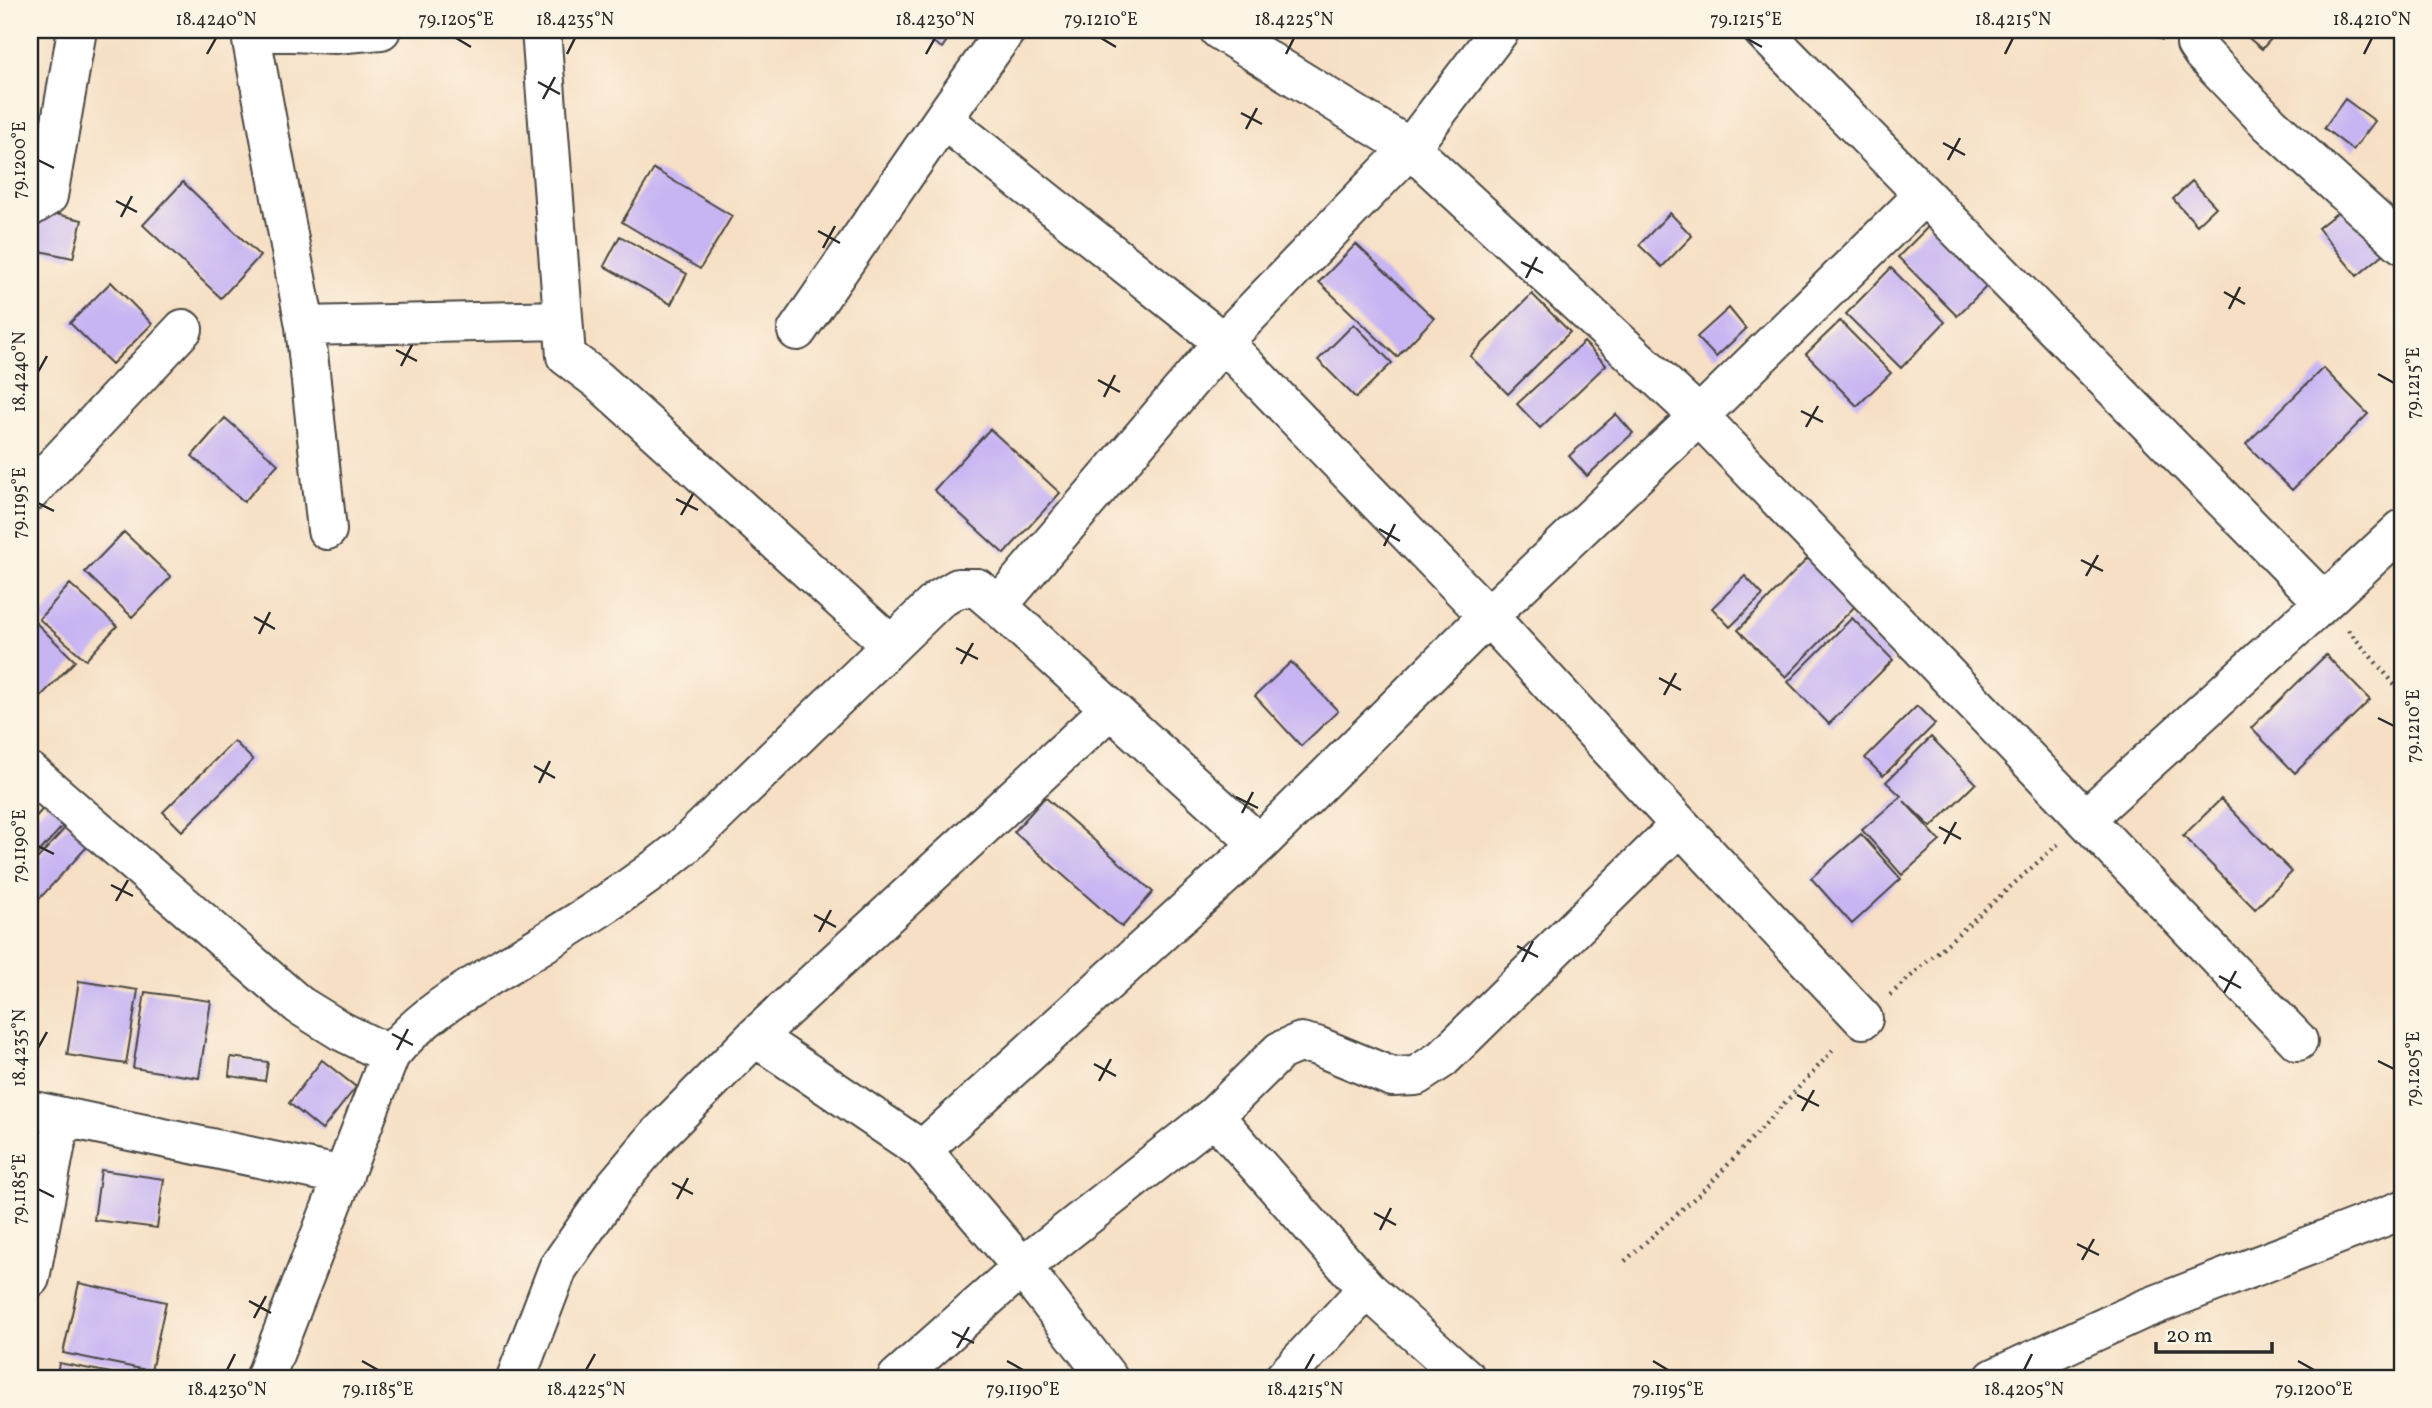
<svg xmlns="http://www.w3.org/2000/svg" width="2432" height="1408" font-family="Vollkorn,serif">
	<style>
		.building { fill: #c7b4f3 }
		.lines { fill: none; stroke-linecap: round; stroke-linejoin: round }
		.minor-casing { stroke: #494642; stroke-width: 42 }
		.path { stroke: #494642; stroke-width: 4.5; stroke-dasharray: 2 5; stroke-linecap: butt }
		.minor { stroke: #fff; stroke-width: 38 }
		.ticks { fill: none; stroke: #2b2b2b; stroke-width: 2.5 }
		.neatline { fill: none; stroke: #2b2b2b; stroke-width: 2.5 }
		.ticks-label { font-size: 18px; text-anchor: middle; fill: #2b2b2b }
	</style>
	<rect width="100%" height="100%" fill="#fcf5e5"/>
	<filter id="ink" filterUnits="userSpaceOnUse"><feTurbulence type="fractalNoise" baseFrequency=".0143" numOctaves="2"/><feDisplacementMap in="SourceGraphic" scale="14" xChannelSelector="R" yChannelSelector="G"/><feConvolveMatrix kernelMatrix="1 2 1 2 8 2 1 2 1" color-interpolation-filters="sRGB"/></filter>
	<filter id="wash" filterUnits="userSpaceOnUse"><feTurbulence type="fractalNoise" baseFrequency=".00686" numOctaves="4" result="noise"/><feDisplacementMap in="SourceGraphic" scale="28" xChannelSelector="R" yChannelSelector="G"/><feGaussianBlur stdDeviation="1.57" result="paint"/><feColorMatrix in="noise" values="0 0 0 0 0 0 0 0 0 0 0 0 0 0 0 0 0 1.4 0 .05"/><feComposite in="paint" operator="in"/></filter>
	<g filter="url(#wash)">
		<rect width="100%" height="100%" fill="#f6dfc4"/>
		<g id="blocks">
			<!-- building -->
			<path class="building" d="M914,30H954L942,48Z
				M2145,30H2169L2162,40Z
				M2239,30H2279L2262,49Z
				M2345,99L2375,121L2353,150L2324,128Z
				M654,169L732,216L700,269L622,222Z
				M2192,181L2216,207L2197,225L2173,199Z
				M183,182L260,256L221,298L143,225Z
				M2348,204L2386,252L2357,276L2318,228Z
				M34,209L82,220L73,258L30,249Z
				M1670,213L1692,236L1662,267L1639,245Z
				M1936,219L1995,278L1957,316L1898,257Z
				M620,236L687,274L671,304L604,266Z
				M1356,244L1434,318L1397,357L1319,282Z
				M1891,268L1945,322L1901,368L1846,314Z
				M111,282L152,324L112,364L70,323Z
				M1532,294L1570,332L1508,394L1470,356Z
				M1729,308L1746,329L1716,357L1697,337Z
				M1840,321L1891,373L1857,406L1806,354Z
				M1354,324L1392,363L1356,398L1318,360Z
				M1584,342L1606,365L1540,428L1517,404Z
				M2323,368L2368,414L2292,490L2246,444Z
				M1616,414L1633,433L1587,476L1569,456Z
				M225,418L278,464L244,502L192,456Z
				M990,429L1060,493L1004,554L934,490Z
				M124,532L171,577L132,617L85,572Z
				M1815,551L1863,598L1786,677L1738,630Z
				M1745,576L1763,595L1730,627L1712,608Z
				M70,584L117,626L86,660L39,619Z
				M30,617L75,661L41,696L30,686Z
				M1852,618L1893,660L1829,724L1788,682Z
				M2326,655L2370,700L2295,773L2251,728Z
				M1291,662L1338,711L1301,746L1255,696Z
				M1917,706L1935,724L1883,776L1865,758Z
				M1931,737L1976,783L1931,827L1904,801L1940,841L1902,875L1862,830L1901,796L1886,782Z
				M234,741L253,760L182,831L163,812Z
				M1045,797L1153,892L1122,927L1014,832Z
				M53,798L72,816L30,862V823Z
				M2221,799L2292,872L2255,909L2183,836Z
				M74,818L96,837L30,909V867Z
				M1861,834L1901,879L1852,924L1811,878Z
				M79,981L138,990L126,1064L67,1055Z
				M145,992L211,1001L199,1078L133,1068Z
				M231,1057L268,1062L265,1081L229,1076Z
				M322,1060L356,1087L322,1130L289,1103Z
				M101,1170L164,1179L157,1228L94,1220Z
				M79,1283L166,1302L151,1371L63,1353Z
				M59,1363L111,1373L110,1378H56Z"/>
		</g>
	</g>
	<g filter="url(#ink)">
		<use href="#blocks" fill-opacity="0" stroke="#494642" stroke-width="2"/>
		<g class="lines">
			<!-- minor casing -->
			<g class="minor-casing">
				<path id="minor" d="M248,30L335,34L381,30
					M250,30L305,326L327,530
					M541,30L566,356L598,380L891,645
					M1006,30L943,119L1223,342L1410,148L1219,30
					M1500,30L1410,148L1699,416L2298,1041
					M1762,30L2324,602L2402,529
					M2197,30L2196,44L2203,54L2270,124L2402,244
					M30,207L48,196L77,30
					M305,326L561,320
					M797,331L943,119
					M30,492L183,329
					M30,772L299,1005L341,1031L390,1055
					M2087,817L2324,602
					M1680,825L1863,1019
					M1259,844L998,606L1223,342L1488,616L1699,416L1924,195
					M755,1037L922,1150L1022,1267L1108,1378
					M30,1110L344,1176
					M1214,1116L1367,1289L1466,1378
					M30,1278L61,1117
					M265,1378L390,1055C424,1012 472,987 518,959C575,924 631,890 682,848L938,600L958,588H977L998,606
					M516,1378L558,1268L615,1186L657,1136L755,1037L1110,709
					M897,1378L1022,1267L1214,1116L1280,1051L1301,1042L1317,1046L1392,1077L1416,1076L1442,1059L1680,825L1488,616L1259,844L922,1150
					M1284,1378L1367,1289
					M1994,1378L2142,1310L2402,1210"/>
			</g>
			<!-- path -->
			<path class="path" d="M2348,630L2402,693
				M1890,995L2058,844
				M1625,1261L1710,1184L1836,1047"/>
			<!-- minor -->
			<use href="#minor" class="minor"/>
		</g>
	</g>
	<!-- ticks -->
	<path class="ticks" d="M456,38L471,47M1101,38L1116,47M1746,38L1762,47M207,54L216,38M567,54L575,38M926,54L935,38M1286,54L1294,38M2005,54L2013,38M2364,54L2372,38M538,82L560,94M543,99L555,77M1241,113L1262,124M1246,129L1257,108M1943,143L1965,155M38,160L54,168M1948,160L1960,138M116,201L137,212M121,217L132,196M818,231L840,243M823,248L835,226M1521,262L1543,273M1526,278L1537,257M2224,292L2245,304M2229,309L2240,287M396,350L417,361M401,366L412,345M38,372L47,356M2378,374L2394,383M1098,380L1120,392M1104,397L1115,375M1801,411L1823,422M1806,427L1818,406M676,499L698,510M38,503L54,511M681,515L693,494M1379,529L1400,541M1384,546L1395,524M2081,560L2103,571M2086,576L2098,555M254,617L275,629M259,634L270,612M956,648L978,659M961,664L973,643M1659,678L1681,690M1664,695L1676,673M2378,718L2394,726M534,766L555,778M539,783L550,761M1236,797L1258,808M1242,813L1253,792M1939,827L1961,839M1944,844L1956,822M38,846L54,854M111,885L133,896M116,901L128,880M814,915L836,927M819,932L831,910M1517,946L1538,957M1522,962L1533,941M2219,976L2241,988M2224,993L2236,971M392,1034L413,1045M38,1048L47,1032M397,1050L408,1029M2378,1061L2394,1069M1094,1064L1116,1076M1099,1081L1111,1059M1797,1095L1819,1106M1802,1111L1814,1090M672,1183L693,1194M38,1189L54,1197M677,1199L688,1178M1374,1213L1396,1225M1380,1230L1391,1208M2077,1244L2099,1255M2082,1260L2094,1239M249,1301L271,1313M254,1318L266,1296M952,1332L974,1343M957,1348L969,1327M362,1361L378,1370M1007,1361L1023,1370M1653,1361L1668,1370M2298,1361L2314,1370M227,1370L235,1354M586,1370L595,1354M1305,1370L1314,1354M2024,1370L2032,1354"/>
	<!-- margin -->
	<rect width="2432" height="1408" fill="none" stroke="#fcf5e5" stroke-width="77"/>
	<!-- scale -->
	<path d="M2156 1342v10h116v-10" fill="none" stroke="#2b2b2b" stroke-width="3.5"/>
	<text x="2166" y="1342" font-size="21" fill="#2b2b2b" stroke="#fcf5e5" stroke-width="5" paint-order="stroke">20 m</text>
	<rect x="38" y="38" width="2356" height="1332" class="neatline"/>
	<g class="ticks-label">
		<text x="216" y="25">18.4240°N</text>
		<text x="456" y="25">79.1205°E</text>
		<text x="575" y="25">18.4235°N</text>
		<text x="935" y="25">18.4230°N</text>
		<text x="1101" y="25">79.1210°E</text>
		<text x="1294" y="25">18.4225°N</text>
		<text x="1746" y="25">79.1215°E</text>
		<text x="2013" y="25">18.4215°N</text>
		<text x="2372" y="25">18.4210°N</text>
		<text transform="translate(19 160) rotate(-90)" y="6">79.1200°E</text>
		<text transform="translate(19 372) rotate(-90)" y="6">18.4240°N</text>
		<text transform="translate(2413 383) rotate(-90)" y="6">79.1215°E</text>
		<text transform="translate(19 503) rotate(-90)" y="6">79.1195°E</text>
		<text transform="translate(2413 726) rotate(-90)" y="6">79.1210°E</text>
		<text transform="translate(19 846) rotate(-90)" y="6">79.1190°E</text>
		<text transform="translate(19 1048) rotate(-90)" y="6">18.4235°N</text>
		<text transform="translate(2413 1069) rotate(-90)" y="6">79.1205°E</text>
		<text transform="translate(19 1189) rotate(-90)" y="6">79.1185°E</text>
		<text x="227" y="1395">18.4230°N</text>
		<text x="378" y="1395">79.1185°E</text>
		<text x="586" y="1395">18.4225°N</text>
		<text x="1023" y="1395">79.1190°E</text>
		<text x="1305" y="1395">18.4215°N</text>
		<text x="1668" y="1395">79.1195°E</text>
		<text x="2024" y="1395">18.4205°N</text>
		<text x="2314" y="1395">79.1200°E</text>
	</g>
</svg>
